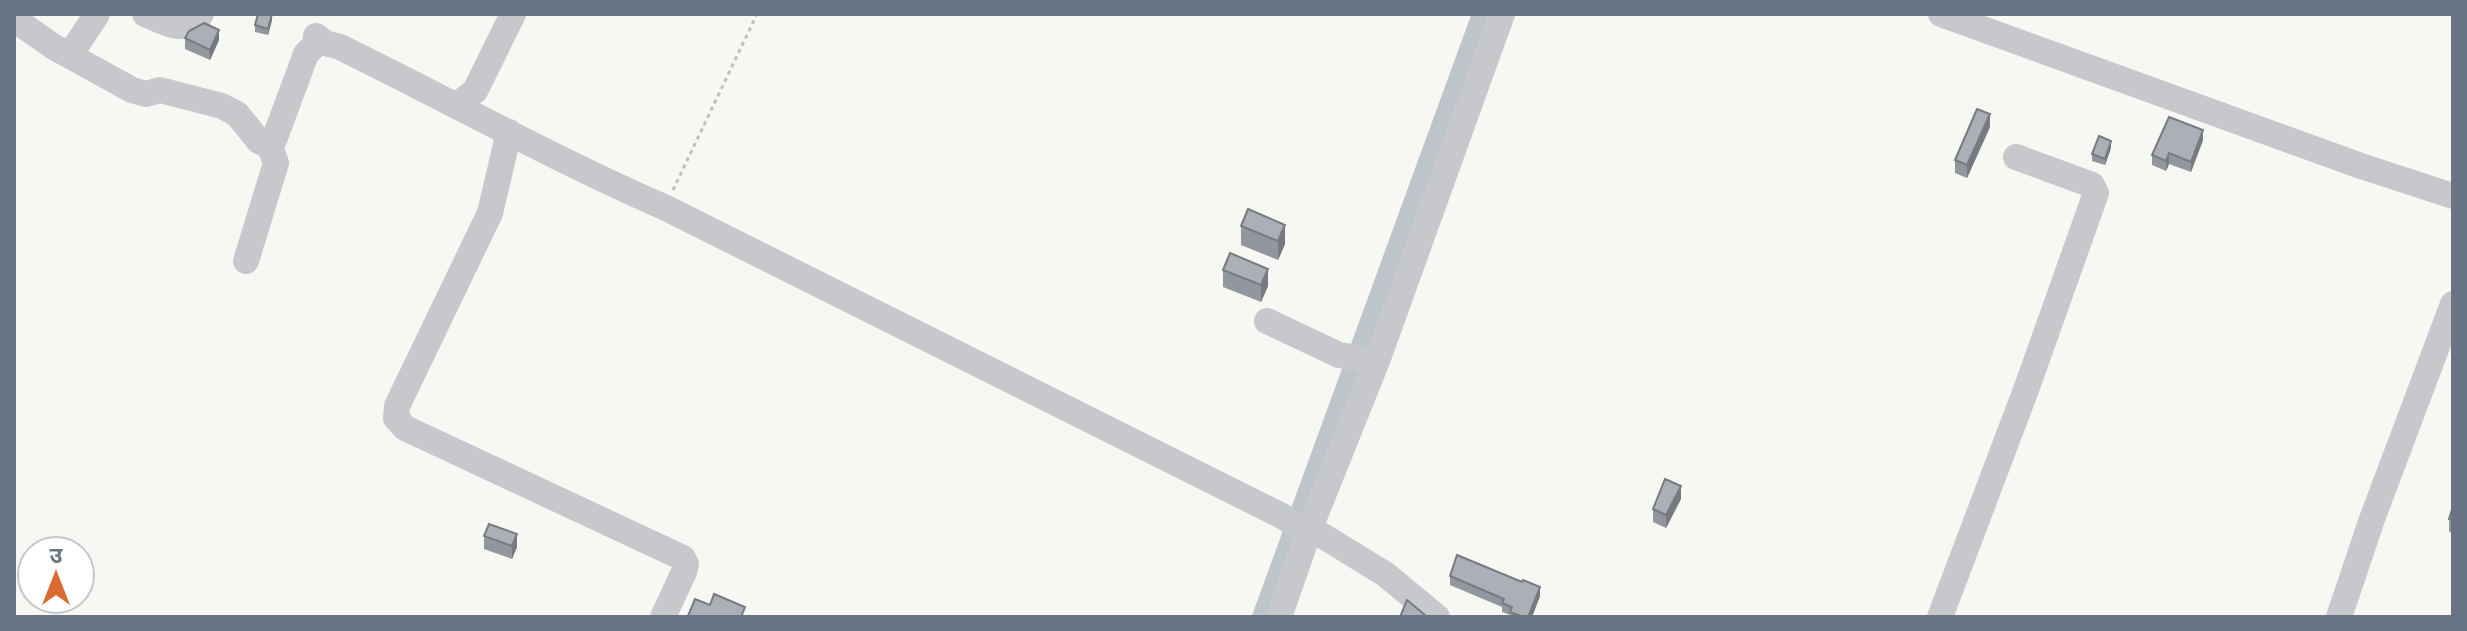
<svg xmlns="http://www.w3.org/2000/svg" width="2467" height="631" font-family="Cabin,'Noto Sans Devanagari',sans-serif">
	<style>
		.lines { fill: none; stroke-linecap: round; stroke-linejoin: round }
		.canal { stroke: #bdc5ca; stroke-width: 18 }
		.path { stroke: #bdbfc1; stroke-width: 3; stroke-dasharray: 4 4; stroke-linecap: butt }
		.minor { stroke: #c6c8cc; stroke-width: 26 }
		.wall { fill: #92979d }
		.shaded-wall { fill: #777b7f }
		.building { fill: #aab0b6; stroke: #777b7f; stroke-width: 2 }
	</style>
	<rect width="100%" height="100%" fill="#f7f7f4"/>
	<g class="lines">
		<!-- canal -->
		<path class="canal" d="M1261,617L1481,14"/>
		<!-- path -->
		<path class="path" d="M673,190L757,14"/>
		<!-- minor -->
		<path class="minor" d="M145,14C166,23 184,36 201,14
			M1941,14L2361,166L2453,196
			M14,19L54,47L132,90L146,94L160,90L222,106L237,114L259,141L265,144L274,140L306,54L315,45L316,36L325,43L340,47C448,100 554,159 664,207L1282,516L1307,532L1310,528L1385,574L1437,617
			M70,55L97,14
			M457,105L475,91L513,14
			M509,132L490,213L397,406L396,418L405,428L683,558L686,564L684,572L663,617
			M246,261L276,163L269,144
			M1267,321L1339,355L1377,361
			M1279,617L1310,528L1377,361L1502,14
			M1940,617L2027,387L2096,193L2092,185L2016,157
			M2339,617L2372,519L2453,304"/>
	</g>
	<!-- wall -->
	<path class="wall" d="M272,20L268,35L255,32V25Z
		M185,38L219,40L210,60L185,49Z
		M1990,127L1967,178L1955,173V160Z
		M2203,140L2191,172L2169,164L2166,171L2152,165V155Z
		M2111,148L2105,165L2092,161V154Z
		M1241,226L1285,244L1278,260L1241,245Z
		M1223,270L1268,286L1261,302L1223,287Z
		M1681,499L1666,528L1653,522V509Z
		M2453,506V533L2449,532V519Z
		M484,536L517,547L512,559L484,549Z
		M1450,576L1540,596L1532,617H1510V615L1502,612V607L1450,585Z"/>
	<!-- shaded-wall -->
	<path class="shaded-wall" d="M272,14V20L268,35V29Z
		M219,30V40L210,60V50Z
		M1990,114V127L1967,178V165Z
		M2203,130V140L2191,172V162Z
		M2111,141V148L2105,165V159Z
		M2169,153V164L2166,171V161Z
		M1285,225V244L1278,260V241Z
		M1268,269V286L1261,302V285Z
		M1681,486V499L1666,528V515Z
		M517,534V547L512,559V546Z
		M1540,587V596L1532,617H1528Z"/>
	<!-- building -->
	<path class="building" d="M258,14H272L268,29L255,25Z
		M204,23L219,30L210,50L185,38L189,31Z
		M1977,109L1990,114L1967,165L1955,160Z
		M2169,117L2203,130L2191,162L2169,153L2166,161L2152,155Z
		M2099,136L2111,141L2105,159L2092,154Z
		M1248,209L1285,225L1278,241L1241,226Z
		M1230,253L1268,269L1261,285L1223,270Z
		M1665,479L1681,486L1666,515L1653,509Z
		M2453,506V520L2449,519Z
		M489,524L517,534L512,546L484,536Z
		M1457,555L1522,582L1523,580L1540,587L1528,617H1523L1510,612L1512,607L1502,603L1504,599L1450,576Z
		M714,594L745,607L741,617H691L688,616L695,599L710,605Z
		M1407,600L1426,616V617H1400Z"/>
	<!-- border -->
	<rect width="2467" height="631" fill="none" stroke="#687483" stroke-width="32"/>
	<!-- north arrow -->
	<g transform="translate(56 575)"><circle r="38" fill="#ffffff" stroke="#c3c7cd" stroke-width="2"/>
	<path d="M0-6L14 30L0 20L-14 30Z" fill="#d96a32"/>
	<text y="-12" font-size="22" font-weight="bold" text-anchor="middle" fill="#687483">उ</text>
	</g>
</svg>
